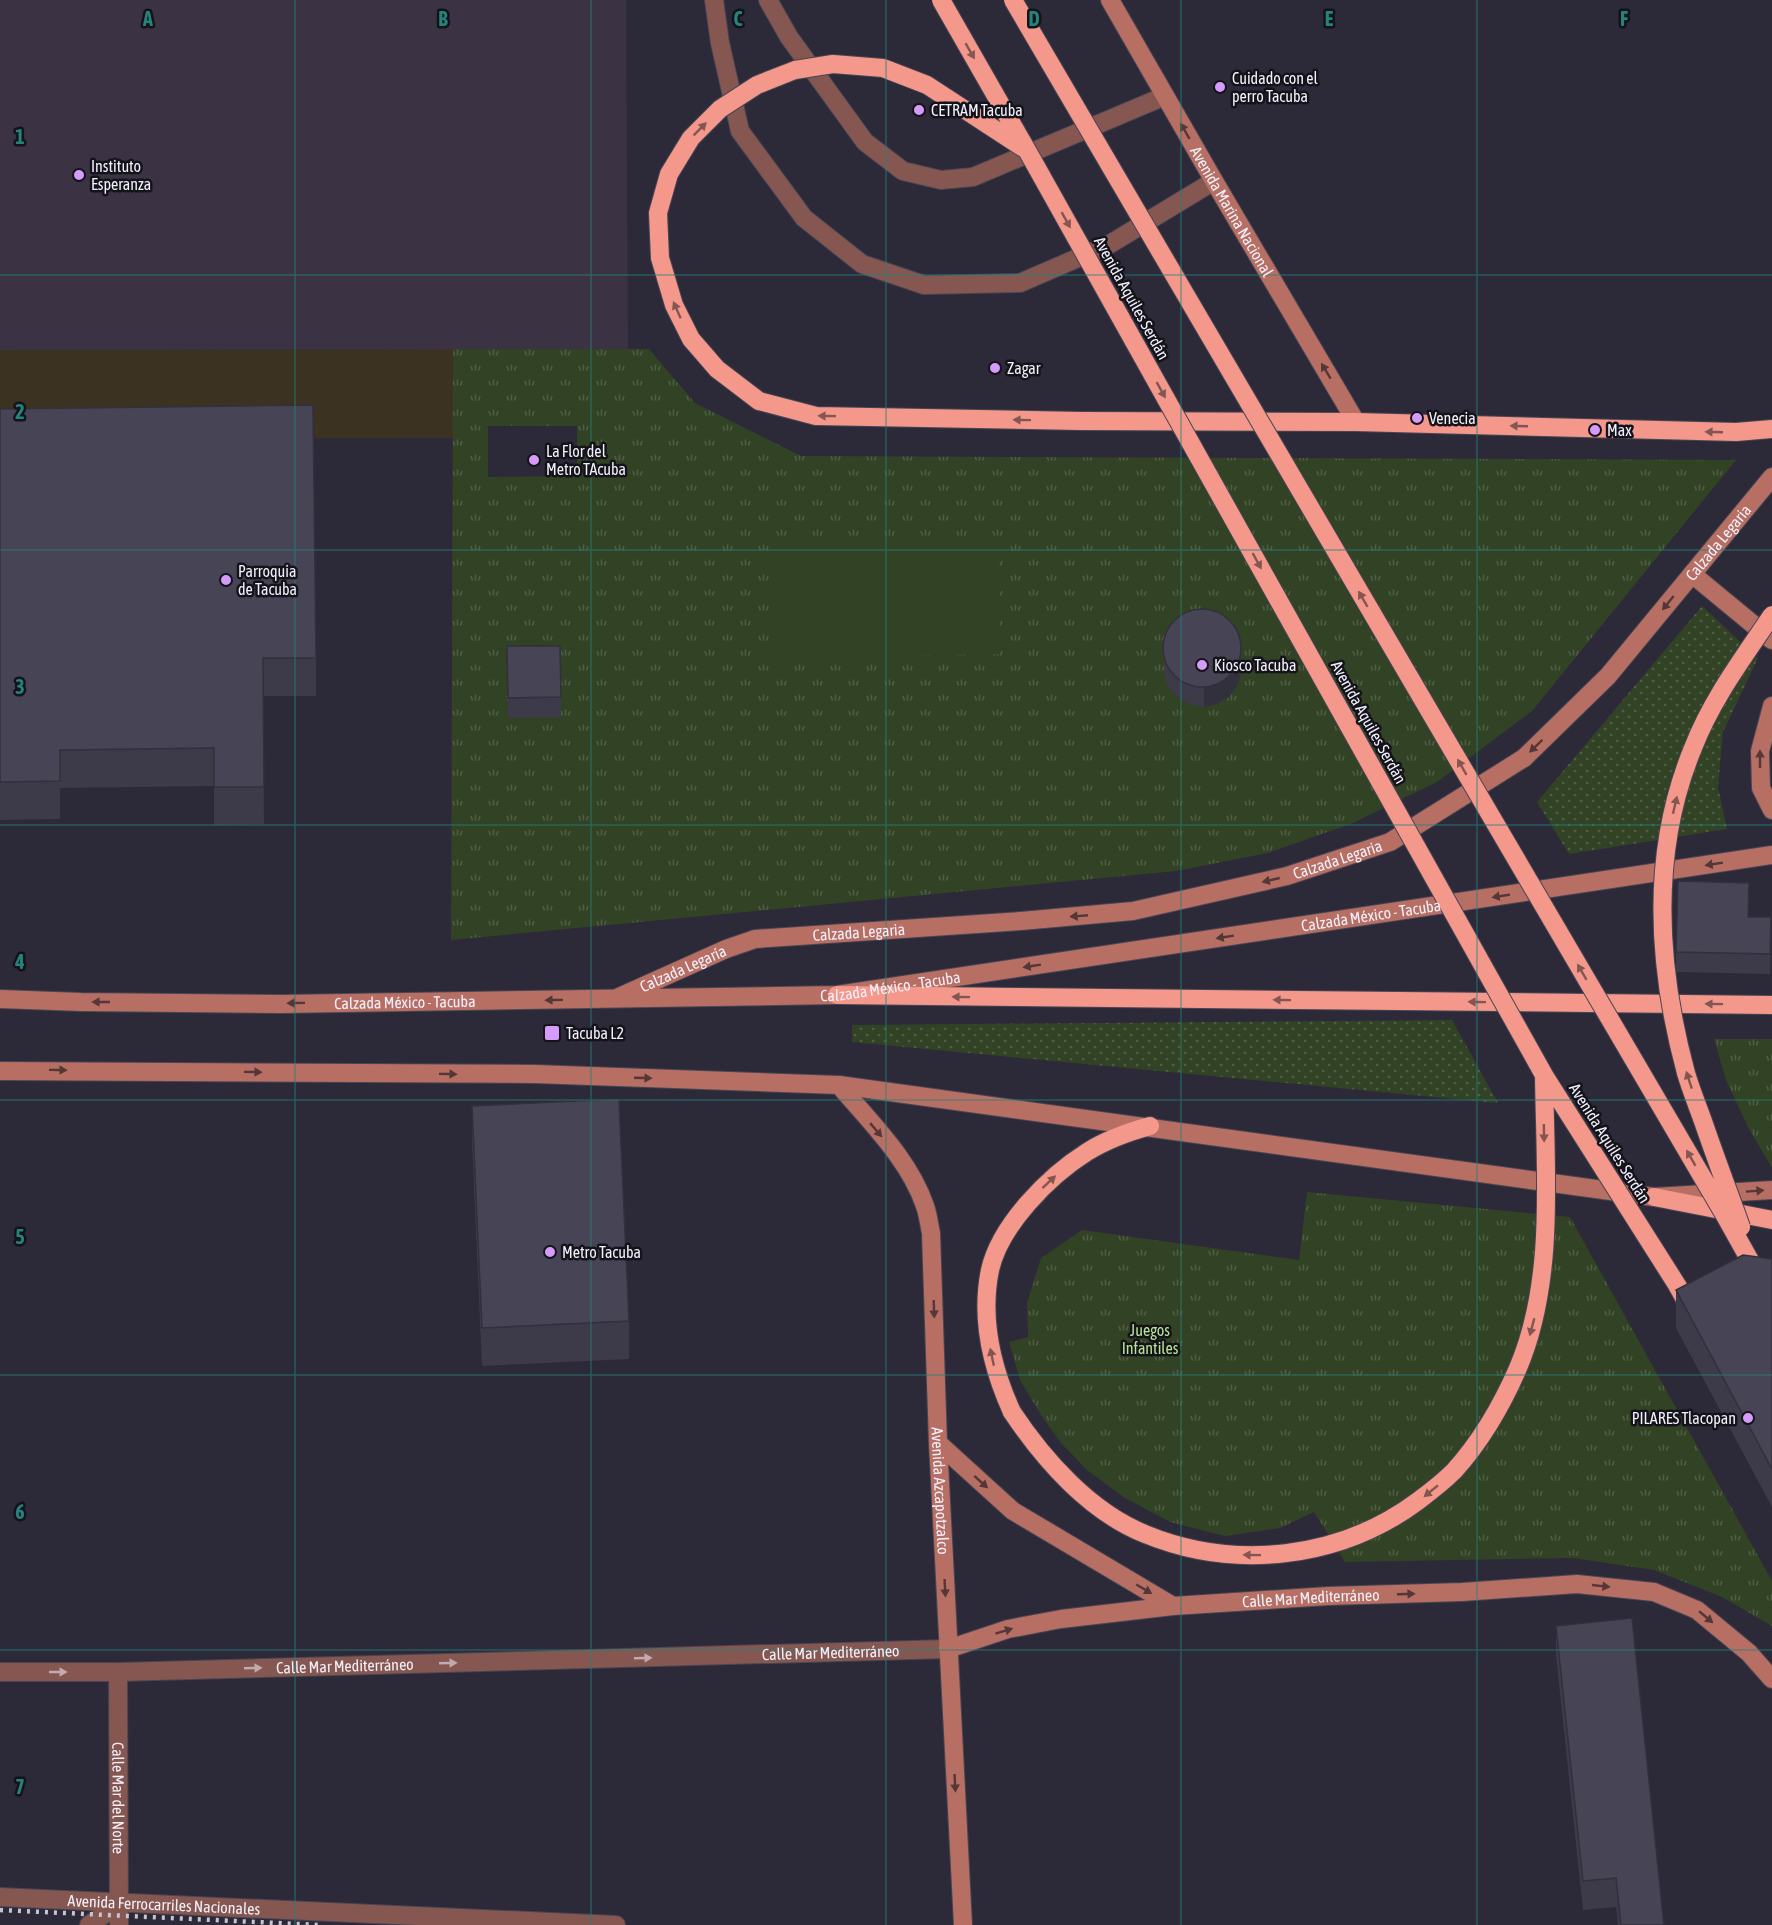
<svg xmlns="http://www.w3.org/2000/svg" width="1772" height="1925" font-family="'Asap Condensed',sans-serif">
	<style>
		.commercial { fill: #3b3221 }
		.education { fill: #3b3343 }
		.grass { fill: url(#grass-dots) }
		.park { fill: url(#park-tufts); fill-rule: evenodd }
		.pitch { fill: #324224 }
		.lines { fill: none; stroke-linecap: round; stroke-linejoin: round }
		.lane-casing { stroke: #484554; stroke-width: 20 }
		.street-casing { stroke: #484554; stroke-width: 20 }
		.secondary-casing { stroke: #484554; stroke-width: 20 }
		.highway-casing { stroke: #484554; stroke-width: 20 }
		.lane { stroke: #855750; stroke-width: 18 }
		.street { stroke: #855750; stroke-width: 18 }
		.secondary { stroke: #b76e63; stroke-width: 18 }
		.highway { stroke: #f3988a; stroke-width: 18 }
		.rail { stroke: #c8c5d1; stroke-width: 4.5; stroke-dasharray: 3 6; stroke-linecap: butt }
		.highway-bridge-casing { stroke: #484554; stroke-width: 20; stroke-linecap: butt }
		.highway-bridge { stroke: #f3988a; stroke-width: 18 }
		.wall { fill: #3d3a4a }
		.shaded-wall { fill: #32303c }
		.building { fill: #474456; stroke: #32303c; stroke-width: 1.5 }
		.oneway { fill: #845652 }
		.oneway2 { fill: #553737 }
		.oneway3 { fill: #c1abae }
		.grid { fill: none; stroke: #26827c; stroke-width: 1.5; stroke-opacity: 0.55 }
		.poi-dot { fill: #d59bfa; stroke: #14131a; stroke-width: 2 }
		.labels { text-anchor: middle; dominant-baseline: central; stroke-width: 5; stroke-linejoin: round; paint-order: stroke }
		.poi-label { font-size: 16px; fill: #f2f0fb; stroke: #14131a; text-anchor: start }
		.street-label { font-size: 16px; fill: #f2f0fb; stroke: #14131a }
		.park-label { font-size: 16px; fill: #b8e296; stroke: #14131a }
		.grid-label { font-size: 20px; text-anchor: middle; font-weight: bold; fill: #26827c; stroke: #14131a; stroke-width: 5; stroke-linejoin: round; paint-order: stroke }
	</style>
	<defs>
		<pattern id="grass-dots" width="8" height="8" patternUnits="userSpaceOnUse" patternTransform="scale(1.5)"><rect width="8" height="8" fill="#324224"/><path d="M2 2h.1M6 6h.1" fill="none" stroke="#505e45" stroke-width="1.8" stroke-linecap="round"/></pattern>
		<pattern id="park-tufts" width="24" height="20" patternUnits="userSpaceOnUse" patternTransform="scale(1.5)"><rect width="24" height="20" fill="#324224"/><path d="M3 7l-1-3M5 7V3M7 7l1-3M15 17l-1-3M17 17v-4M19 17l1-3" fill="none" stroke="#505e45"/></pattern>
	</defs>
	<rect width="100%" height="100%" fill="#2c2939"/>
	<!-- commercial -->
	<path class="commercial" d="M453,349V438L0,439V350Z"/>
	<!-- education -->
	<path class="education" d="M0,0H626L628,349L0,350Z"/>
	<!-- grass -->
	<path class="grass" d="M1702,606L1758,658L1723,732L1718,787L1727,829L1569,854L1537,802Z
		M1452,1020L1498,1103L852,1042V1025Z"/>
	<!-- park -->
	<path class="park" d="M453,349H649L695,403L801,456L1736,460L1532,711L1437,782L1353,823L1268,853L1176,871L451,940ZM577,426V476L488,477V426Z
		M1714,1039H1772V1168L1748,1127L1726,1080Z
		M1307,1192L1570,1217L1772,1581V1626L1722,1597L1654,1570L1573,1558L1345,1562L1314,1512L1280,1528L1225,1536L1170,1522L1125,1498L1087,1470L1061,1443L1041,1415L1020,1380L1009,1342L1028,1337L1027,1303L1041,1258L1082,1230L1299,1260Z"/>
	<!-- pitch -->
	<path class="pitch" d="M998,536L1000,654L771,658L769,541Z"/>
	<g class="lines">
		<!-- lane casing -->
		<g class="lane-casing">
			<path id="lane" d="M714,0L720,43L740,131L804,218L862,264L924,285L1020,283L1110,244L1214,181
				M768,0L789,37L865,142L903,171L941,180L973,177L1165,96
				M89,1925L119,1904"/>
		</g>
		<!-- street casing -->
		<g class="street-casing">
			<g id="street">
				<path id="s1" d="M0,1672H118L948,1649"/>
				<path id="s2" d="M118,1672L119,1925"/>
				<path id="s3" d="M0,1897L616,1925"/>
			</g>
		</g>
		<!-- secondary casing -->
		<g class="secondary-casing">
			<g id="secondary">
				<path id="s4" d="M1110,0L1214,181L1356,422"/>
				<path d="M1692,574L1772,640"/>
				<path d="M1772,706L1760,751L1761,788L1772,810"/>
				<path id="s5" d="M619,997L726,949L755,939L1021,921L1133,911L1287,876L1390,842L1524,758L1608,676L1772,477"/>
				<path id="s6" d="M0,999L81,1002L282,1004L837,995L1772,855"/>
				<path d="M0,1071L535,1074L839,1085L1654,1197L1772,1190"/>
				<path id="s7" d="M839,1085C870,1122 909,1159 925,1206C928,1214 929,1224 931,1233L938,1443L963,1925"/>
				<path d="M938,1443L1013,1511L1173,1606"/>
				<path id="s8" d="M948,1649L1008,1629L1061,1619L1173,1606L1328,1596L1462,1592L1577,1584L1654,1592L1697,1610L1749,1653L1772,1679"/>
			</g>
		</g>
		<!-- highway casing -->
		<g class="highway-casing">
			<path id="highway" d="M1081,421L1356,422L1736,432L1772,429
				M837,995L1772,1005
				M1654,1197L1772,1220
				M1012,1412C992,1368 980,1319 990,1270C1000,1225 1049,1176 1087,1152C1106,1140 1128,1132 1150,1126"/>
		</g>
		<!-- lane -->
		<use href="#lane" class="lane"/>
		<!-- street -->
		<use href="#street" class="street"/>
		<!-- secondary -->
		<use href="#secondary" class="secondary"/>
		<!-- highway -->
		<use href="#highway" class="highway"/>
		<!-- rail -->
		<path class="rail" d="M0,1910L320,1925"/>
		<!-- highway-bridge casing -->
		<g class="highway-bridge-casing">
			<path id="highway-bridge" d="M941,0L1028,152L1544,1075L1677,1285L1691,1310
				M1013,0L1724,1214L1772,1300
				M1025,149L927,85L883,68L833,64L795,70L757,85L720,109L691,138L669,174L658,213L660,258L674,305L691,339L717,369L759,401L816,416L1081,421
				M1741,1227C1729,1193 1716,1159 1704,1124C1698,1107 1691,1090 1686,1073C1657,966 1650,852 1693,748C1712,699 1743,658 1772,615
				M1012,1412C1044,1460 1090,1512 1145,1534C1235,1571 1340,1559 1418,1501C1430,1492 1443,1482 1454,1471C1481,1441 1502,1405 1518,1368C1556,1279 1545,1170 1544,1075"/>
		</g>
		<!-- highway-bridge -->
		<use href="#highway-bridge" class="highway-bridge"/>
	</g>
	<!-- wall -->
	<path class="wall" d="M0,409L316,658V696H263L264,824L214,825V786L60,788V819L0,820Z
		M507,646H560L561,717L508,718Z
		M1164,651L1241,673L1237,686L1229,697L1217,704L1204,707L1192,705L1181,700L1172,692L1166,682L1164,671Z
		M1749,917L1771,937L1770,974L1676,972V952Z
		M472,1106L629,1321V1359L482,1366L472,1144Z
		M1772,1259V1507L1676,1328V1290Z
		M1556,1626L1664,1925H1618L1616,1907L1583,1910L1556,1655Z"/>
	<!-- shaded-wall -->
	<path class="shaded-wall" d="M1241,653V673L1237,686L1229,697L1217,704L1204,707V687Z"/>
	<!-- building -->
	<path class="building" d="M313,405L316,658H263L264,787H214V748L60,750V781L0,782V409Z
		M1163 648a39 39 0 1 1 78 0a39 39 0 1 1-78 0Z
		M507,646H560L561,697L508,698Z
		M1678,881L1749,883L1748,917H1771L1770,954L1676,952Z
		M619,1099L629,1321L482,1328L472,1106Z
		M1743,1255L1772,1259V1469L1676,1290Z
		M1632,1618L1664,1925H1621L1616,1878L1583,1881L1556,1626Z"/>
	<!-- one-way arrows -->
	<defs><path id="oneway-solid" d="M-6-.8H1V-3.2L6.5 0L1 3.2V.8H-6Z" transform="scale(1.5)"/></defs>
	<g class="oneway">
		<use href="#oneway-solid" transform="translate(970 51) rotate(60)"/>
		<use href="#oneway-solid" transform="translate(700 129) rotate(-45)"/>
		<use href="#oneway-solid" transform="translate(1066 220) rotate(61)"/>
		<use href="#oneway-solid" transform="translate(677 310) rotate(-114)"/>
		<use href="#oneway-solid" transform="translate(1161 390) rotate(61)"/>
		<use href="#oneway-solid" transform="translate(827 416) rotate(-179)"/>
		<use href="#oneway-solid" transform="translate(1022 420) rotate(-179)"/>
		<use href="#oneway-solid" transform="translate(1519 426) rotate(-178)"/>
		<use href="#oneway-solid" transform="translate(1714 432) rotate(-178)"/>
		<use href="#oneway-solid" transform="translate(1257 561) rotate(61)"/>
		<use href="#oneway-solid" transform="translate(1363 599) rotate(-120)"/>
		<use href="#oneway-solid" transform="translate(1462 767) rotate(-120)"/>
		<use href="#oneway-solid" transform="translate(1675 805) rotate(-77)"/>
		<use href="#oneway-solid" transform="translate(1582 972) rotate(-120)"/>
		<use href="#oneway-solid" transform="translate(961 997) rotate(-179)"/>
		<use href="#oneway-solid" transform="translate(1282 1000) rotate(-179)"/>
		<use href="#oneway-solid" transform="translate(1477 1002) rotate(-179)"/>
		<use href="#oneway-solid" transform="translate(1714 1004) rotate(-179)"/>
		<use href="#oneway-solid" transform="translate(1689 1080) rotate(-108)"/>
		<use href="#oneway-solid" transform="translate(1544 1133) rotate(89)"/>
		<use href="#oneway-solid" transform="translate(1691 1158) rotate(-120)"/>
		<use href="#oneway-solid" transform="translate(1049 1182) rotate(-43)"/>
		<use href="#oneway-solid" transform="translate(1532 1327) rotate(105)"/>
		<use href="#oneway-solid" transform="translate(992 1357) rotate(-102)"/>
		<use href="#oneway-solid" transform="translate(1431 1491) rotate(141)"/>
		<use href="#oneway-solid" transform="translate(1252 1555) rotate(-179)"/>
	</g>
	<g class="oneway2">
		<use href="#oneway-solid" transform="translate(1185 131) rotate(-120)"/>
		<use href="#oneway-solid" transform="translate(1326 371) rotate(-121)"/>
		<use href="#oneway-solid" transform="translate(1668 603) rotate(129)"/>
		<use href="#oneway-solid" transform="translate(1536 746) rotate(136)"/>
		<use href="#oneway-solid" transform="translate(1760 759) rotate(-90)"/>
		<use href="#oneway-solid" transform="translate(1714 864) rotate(171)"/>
		<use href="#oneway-solid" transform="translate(1271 880) rotate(167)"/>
		<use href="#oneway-solid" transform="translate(1501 896) rotate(171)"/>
		<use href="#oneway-solid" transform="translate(1079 916) rotate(175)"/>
		<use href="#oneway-solid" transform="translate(1225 937) rotate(171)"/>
		<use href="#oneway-solid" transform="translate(1032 966) rotate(171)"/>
		<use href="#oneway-solid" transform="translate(554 1000) rotate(179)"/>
		<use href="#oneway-solid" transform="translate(101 1002) rotate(-180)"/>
		<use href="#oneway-solid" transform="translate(296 1003) rotate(179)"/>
		<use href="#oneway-solid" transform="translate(58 1070) rotate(1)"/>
		<use href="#oneway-solid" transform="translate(253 1072) rotate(1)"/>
		<use href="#oneway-solid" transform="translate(448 1074) rotate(1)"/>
		<use href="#oneway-solid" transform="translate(643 1078) rotate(2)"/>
		<use href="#oneway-solid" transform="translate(876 1130) rotate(50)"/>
		<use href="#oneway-solid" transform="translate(1755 1191) rotate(-4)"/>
		<use href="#oneway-solid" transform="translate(934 1309) rotate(88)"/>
		<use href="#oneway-solid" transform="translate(981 1482) rotate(42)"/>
		<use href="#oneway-solid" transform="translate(1601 1586) rotate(6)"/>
		<use href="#oneway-solid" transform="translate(945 1588) rotate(87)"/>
		<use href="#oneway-solid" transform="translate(1144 1589) rotate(30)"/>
		<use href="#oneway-solid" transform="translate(1406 1594) rotate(-2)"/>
		<use href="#oneway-solid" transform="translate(1706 1617) rotate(40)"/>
		<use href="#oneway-solid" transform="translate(1004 1631) rotate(-17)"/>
		<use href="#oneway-solid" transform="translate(955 1783) rotate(87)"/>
	</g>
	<g class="oneway3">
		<use href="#oneway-solid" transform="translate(643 1658) rotate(-2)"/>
		<use href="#oneway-solid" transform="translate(448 1663) rotate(-2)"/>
		<use href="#oneway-solid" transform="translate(253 1668) rotate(-2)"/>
		<use href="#oneway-solid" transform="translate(58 1672)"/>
	</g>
	<!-- grid -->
	<path class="grid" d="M295,0V1925M591,0V1925M886,0V1925M1181,0V1925M1477,0V1925M0,275H1772M0,550H1772M0,825H1772M0,1100H1772M0,1375H1772M0,1650H1772"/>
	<!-- markers -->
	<g class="poi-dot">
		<circle cx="1220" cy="87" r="6"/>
		<circle cx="919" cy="110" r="6"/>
		<circle cx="79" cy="175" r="6"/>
		<circle cx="995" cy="368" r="6"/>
		<circle cx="1417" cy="418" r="6"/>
		<circle cx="1595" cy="430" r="6"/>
		<circle cx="534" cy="460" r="6"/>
		<circle cx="226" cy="580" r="6"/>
		<circle cx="1202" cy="665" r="6"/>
		<rect x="544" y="1025" width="16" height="16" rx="3"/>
		<circle cx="550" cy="1252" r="6"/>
		<circle cx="1748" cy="1418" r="6"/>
	</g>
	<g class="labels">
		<!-- poi labels -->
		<g class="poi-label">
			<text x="1232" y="78">Cuidado con el<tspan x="1232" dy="18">perro Tacuba</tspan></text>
			<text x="931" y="110">CETRAM Tacuba</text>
			<text x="91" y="166">Instituto<tspan x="91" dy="18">Esperanza</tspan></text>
			<text x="1007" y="368">Zagar</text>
			<text x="1429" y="418">Venecia</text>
			<text x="1607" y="430">Max</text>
			<text x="546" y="451">La Flor del<tspan x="546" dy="18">Metro TAcuba</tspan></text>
			<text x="238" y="571">Parroquia<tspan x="238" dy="18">de Tacuba</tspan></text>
			<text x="1214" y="665">Kiosco Tacuba</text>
			<text x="566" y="1033">Tacuba L2</text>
			<text x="562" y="1252">Metro Tacuba</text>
			<text x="1736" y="1418" text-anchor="end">PILARES Tlacopan</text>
		</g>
		<!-- street labels -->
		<g class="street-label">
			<text stroke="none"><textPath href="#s4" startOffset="244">Avenida Marina Nacional</textPath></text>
			<text transform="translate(1132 298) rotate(61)">Avenida Aquiles Serdán</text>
			<text stroke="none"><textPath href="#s5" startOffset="1242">Calzada Legaria</textPath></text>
			<text transform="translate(1369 722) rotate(61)">Avenida Aquiles Serdán</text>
			<text stroke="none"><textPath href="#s5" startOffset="738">Calzada Legaria</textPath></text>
			<text stroke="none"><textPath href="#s6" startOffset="1377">Calzada México - Tacuba</textPath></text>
			<text stroke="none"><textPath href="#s5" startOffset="252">Calzada Legaria</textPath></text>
			<text stroke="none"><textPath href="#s5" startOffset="70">Calzada Legaría</textPath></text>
			<text stroke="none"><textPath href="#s6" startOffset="891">Calzada México - Tacuba</textPath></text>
			<text stroke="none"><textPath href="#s6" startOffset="405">Calzada México - Tacuba</textPath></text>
			<text transform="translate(1610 1143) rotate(58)">Avenida Aquiles Serdán</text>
			<text stroke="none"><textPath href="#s7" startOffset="435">Avenida Azcapotzalco</textPath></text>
			<text stroke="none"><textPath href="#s8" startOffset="368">Calle Mar Mediterráneo</textPath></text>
			<text stroke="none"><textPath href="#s1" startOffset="831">Calle Mar Mediterráneo</textPath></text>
			<text stroke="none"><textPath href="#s1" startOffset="345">Calle Mar Mediterráneo</textPath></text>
			<text stroke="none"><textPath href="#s2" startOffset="126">Calle Mar del Norte</textPath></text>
			<text stroke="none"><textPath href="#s3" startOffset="164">Avenida Ferrocarriles Nacionales</textPath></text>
		</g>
		<!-- park labels -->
		<g class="park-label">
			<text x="1150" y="1330">Juegos<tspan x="1150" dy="18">Infantiles</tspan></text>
		</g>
	</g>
	<g class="grid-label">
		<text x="148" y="26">A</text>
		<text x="443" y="26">B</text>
		<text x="738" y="26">C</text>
		<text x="1034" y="26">D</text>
		<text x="1329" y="26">E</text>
		<text x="1624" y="26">F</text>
		<text x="20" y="144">1</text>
		<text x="20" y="419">2</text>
		<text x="20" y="694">3</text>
		<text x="20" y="969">4</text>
		<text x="20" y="1244">5</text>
		<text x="20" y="1519">6</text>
		<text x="20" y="1794">7</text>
	</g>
</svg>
